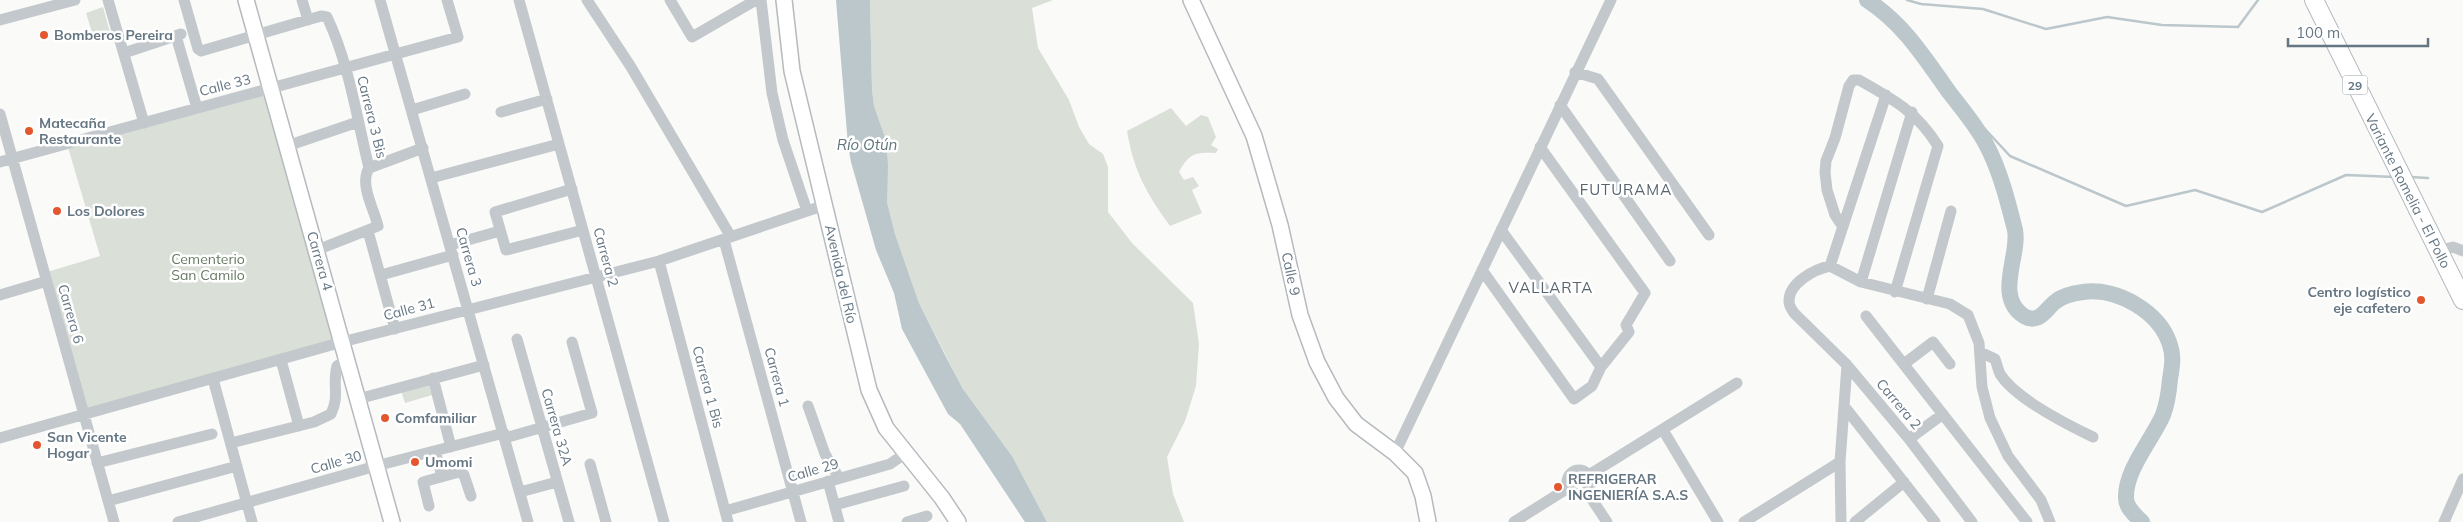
<svg xmlns="http://www.w3.org/2000/svg" width="2463" height="522" font-family="Mulish,sans-serif">
	<style>
		.green { fill: #dadfd7 }
		.water { fill: #bbc7cb }
		.lines { fill: none; stroke-linecap: round; stroke-linejoin: round }
		.stream { stroke: #bbc7cb; stroke-width: 2.5 }
		.river { stroke: #bbc7cb; stroke-width: 16 }
		.major-casing { stroke: #b5babe; stroke-width: 18 }
		.highway-casing { stroke: #b4b9bd; stroke-width: 20 }
		.minor { stroke: #c3c8cc; stroke-width: 11 }
		.major { stroke: #fff; stroke-width: 15 }
		.highway { stroke: #fff; stroke-width: 18 }
		.poi-dot { fill: #e4572e; stroke: #fff; stroke-width: 2 }
		.labels { text-anchor: middle; dominant-baseline: central; stroke-width: 5; stroke-linejoin: round; paint-order: stroke }
		.shield { fill: #fff; stroke: #939fa8; stroke-width: 1 }
		.shield-label { font-size: 12px; font-weight: bold; fill: #657683 }
		.poi-label { font-size: 14px; font-weight: bold; fill: #657683; stroke: #fff; text-anchor: start }
		.street-label { font-size: 14px; fill: #657683; stroke: #fff }
		.park-label { font-size: 14px; fill: #687a64; stroke: #fff }
		.water-label { font-size: 15px; font-style: italic; fill: #60757c; stroke: #fff }
		.neighbourhood-label { font-size: 15px; letter-spacing: 1px; fill: #57646e; stroke: #fff }
	</style>
	<rect width="100%" height="100%" fill="#fafaf8"/>
	<!-- green -->
	<path class="green" d="M870,0H1053L1032,8L1038,48L1069,100L1079,127L1089,144L1103,154L1108,167V212L1132,243L1193,303L1199,344L1196,386L1185,421L1167,457L1173,494L1184,522H1047L1012,456L963,389L919,303L895,234L887,202L885,137L874,106L872,89Z
		M103,7L110,32L94,39L86,13Z
		M272,89L342,342L84,416L44,273L100,256L67,144Z
		M1171,108L1186,126L1201,115L1208,117L1216,137L1211,145L1218,149L1216,153C1196,152 1189,153 1179,172L1184,180L1193,177L1199,186L1192,190L1202,213L1170,226C1147,194 1134,172 1127,131Z
		M428,383L432,395L405,403L401,391Z"/>
	<!-- water -->
	<path class="water" d="M836,0H870L872,89L874,106L885,137L888,164L887,202L895,234L919,303L944,353L963,389L1012,456L1047,522H1025L960,424L948,414L902,329L894,293L876,250L851,162L848,145Z"/>
	<g class="lines">
		<!-- stream -->
		<path class="stream" d="M1907,0L1921,4L1983,9L2046,29L2107,17L2162,25L2238,27L2258,0
			M1975,125L1985,129L2010,156L2126,206L2195,190L2262,212L2346,175L2395,177
			M2410,177L2428,178"/>
		<!-- river -->
		<path class="river" d="M1867,0C1904,24 1924,57 1949,92C1962,109 1976,125 1986,144C2000,170 2008,202 2015,230C2020,255 1994,297 2024,316C2039,325 2046,309 2055,302C2062,296 2074,293 2083,292C2117,287 2160,312 2170,345C2174,356 2172,367 2170,379C2169,391 2167,404 2163,415C2152,440 2125,470 2126,498C2126,508 2135,515 2142,522"/>
		<!-- major casing -->
		<g class="major-casing">
			<path id="major" d="M246,0L392,522
				M784,0L792,71L869,390L886,428L942,498L958,522
				M1191,0L1254,136L1280,225L1300,315L1317,362L1336,398L1356,424L1395,453L1415,473L1423,496L1428,522"/>
		</g>
		<!-- highway casing -->
		<g class="highway-casing">
			<path id="highway" d="M2314,0L2463,300"/>
		</g>
		<!-- minor -->
		<path class="minor" d="M108,0L144,123
			M184,0L198,49L201,51L321,16L327,17C349,63 357,119 369,168C359,184 374,209 378,226L317,250
			M302,0L308,20
			M380,0L528,522
			M519,0L664,522
			M587,0L631,67L731,237
			M670,0L692,37L756,0
			M761,0L772,93L783,140L807,211
			M0,20L75,0
			M176,36L197,108
			M124,53L181,34
			M1575,72L1598,79L1709,235
			M1560,105L1670,261
			M412,110L465,94
			M501,112L547,99
			M0,114L114,522
			M287,146L358,122
			M0,162L458,37L447,0
			M369,168L423,148
			M431,178L559,144
			M572,189L495,212L506,250L583,230
			M1843,227L1835,215L1827,190L1825,172L1826,161L1835,138L1849,86L1853,80H1859C1893,99 1917,112 1938,146L1895,292
			M1501,230L1601,367
			M368,231L395,329
			M724,240L801,522
			M450,245L500,231
			M2438,251L2453,247L2463,251
			M659,261L728,522
			M1830,266L1886,95
			M1482,270L1574,399L1592,386L1601,367L1629,332L1626,325L1645,293L1540,147
			M381,275L453,255
			M1861,282L1912,112
			M0,295L47,281
			M1927,299L1951,211
			M1866,316L2027,522
			M517,339L569,522
			M1980,352L1995,359C1997,364 1998,370 2000,374C2015,398 2068,425 2093,437
			M281,360L299,426
			M1904,364L1933,342L1950,364
			M433,378L451,447
			M213,379L252,522
			M358,399L484,365
			M808,406L825,454L839,478
			M1844,406L1935,522
			M1663,430L1718,522
			M0,438L342,342L659,261L825,205
			M505,438L592,413L572,342
			M1909,439L1943,414
			M231,443L314,422L331,414C340,395 332,385 337,366L347,360
			M435,451L442,476
			M1395,453L1611,0
			M97,463L212,434
			M590,464L606,522
			M1567 482a12 12 0 1 1 24 0a12 12 0 1 1-24 0Z
			M1589,475L1737,383
			M828,481L839,522
			M520,492L557,482
			M1587,492L1607,522
			M108,501L237,466
			M835,505L904,486
			M429,506L423,482L459,472L464,475L471,496
			M725,511L890,464L906,453
			M178,522L376,466L504,433
			M907,522L927,516
			M1514,522L1568,488
			M1744,522L1840,462
			M1841,522L1840,462L1847,365
			M1855,522L1904,482
			M1972,522L1909,439L1847,365L1794,313C1792,310 1789,305 1789,302C1788,283 1815,269 1830,266L1861,282L1950,304L1968,315L1979,343L1982,387L1990,418L2008,456L2041,500L2050,522
			M2444,522L2463,479"/>
		<!-- major -->
		<use href="#major" class="major"/>
		<!-- highway -->
		<use href="#highway" class="highway"/>
	</g>
	<!-- markers -->
	<g class="poi-dot">
		<circle cx="44" cy="35" r="5"/>
		<circle cx="29" cy="131" r="5"/>
		<circle cx="57" cy="211" r="5"/>
		<circle cx="2421" cy="300" r="5"/>
		<circle cx="385" cy="418" r="5"/>
		<circle cx="37" cy="445" r="5"/>
		<circle cx="415" cy="462" r="5"/>
		<circle cx="1558" cy="487" r="5"/>
	</g>
	<g class="labels">
		<!-- shield labels -->
		<rect class="shield" x="2342.5" y="75.5" width="25" height="19" rx="4"/>
		<g class="shield-label">
			<text x="2355" y="85">29</text>
		</g>
		<!-- poi labels -->
		<g class="poi-label">
			<text x="54" y="35">Bomberos Pereira</text>
			<text x="39" y="123">Matecaña<tspan x="39" dy="16">Restaurante</tspan></text>
			<text x="67" y="211">Los Dolores</text>
			<text x="2411" y="292" text-anchor="end">Centro logístico<tspan x="2411" dy="16">eje cafetero</tspan></text>
			<text x="395" y="418">Comfamiliar</text>
			<text x="47" y="437">San Vicente<tspan x="47" dy="16">Hogar</tspan></text>
			<text x="425" y="462">Umomi</text>
			<text x="1568" y="479">REFRIGERAR<tspan x="1568" dy="16">INGENIERÍA S.A.S</tspan></text>
		</g>
		<!-- street labels -->
		<g class="street-label">
			<text transform="translate(225 85) rotate(-14)">Calle 33</text>
			<text transform="translate(372 117) rotate(76)">Carrera 3 Bis</text>
			<text transform="translate(2408 191) rotate(63)">Variante Romelia - El Pollo</text>
			<text transform="translate(469 257) rotate(74)">Carrera 3</text>
			<text transform="translate(606 257) rotate(75)">Carrera 2</text>
			<text transform="translate(320 261) rotate(74)">Carrera 4</text>
			<text transform="translate(841 274) rotate(77)">Avenida del Río</text>
			<text transform="translate(1291 274) rotate(78)">Calle 9</text>
			<text transform="translate(409 309) rotate(-15)">Calle 31</text>
			<text transform="translate(71 314) rotate(74)">Carrera 6</text>
			<text transform="translate(777 377) rotate(75)">Carrera 1</text>
			<text transform="translate(708 387) rotate(75)">Carrera 1 Bis</text>
			<text transform="translate(1899 404) rotate(50)">Carrera 2</text>
			<text transform="translate(557 427) rotate(74)">Carrera 32A</text>
			<text transform="translate(336 462) rotate(-16)">Calle 30</text>
			<text transform="translate(813 470) rotate(-16)">Calle 29</text>
		</g>
		<!-- park labels -->
		<g class="park-label">
			<text x="208" y="259">Cementerio<tspan x="208" dy="16">San Camilo</tspan></text>
		</g>
		<!-- water labels -->
		<g class="water-label">
			<text x="867" y="144">Río Otún</text>
		</g>
		<!-- neighbourhood labels -->
		<g class="neighbourhood-label">
			<text x="1626" y="189">FUTURAMA</text>
			<text x="1551" y="287">VALLARTA</text>
		</g>
	</g>
	<!-- scale -->
	<path d="M2288 38v8h140v-8" fill="none" stroke="#657683" stroke-width="2.5"/>
	<text x="2296" y="38" font-size="15" fill="#657683" stroke="#ffffff" stroke-width="4" paint-order="stroke">100 m</text>
</svg>
